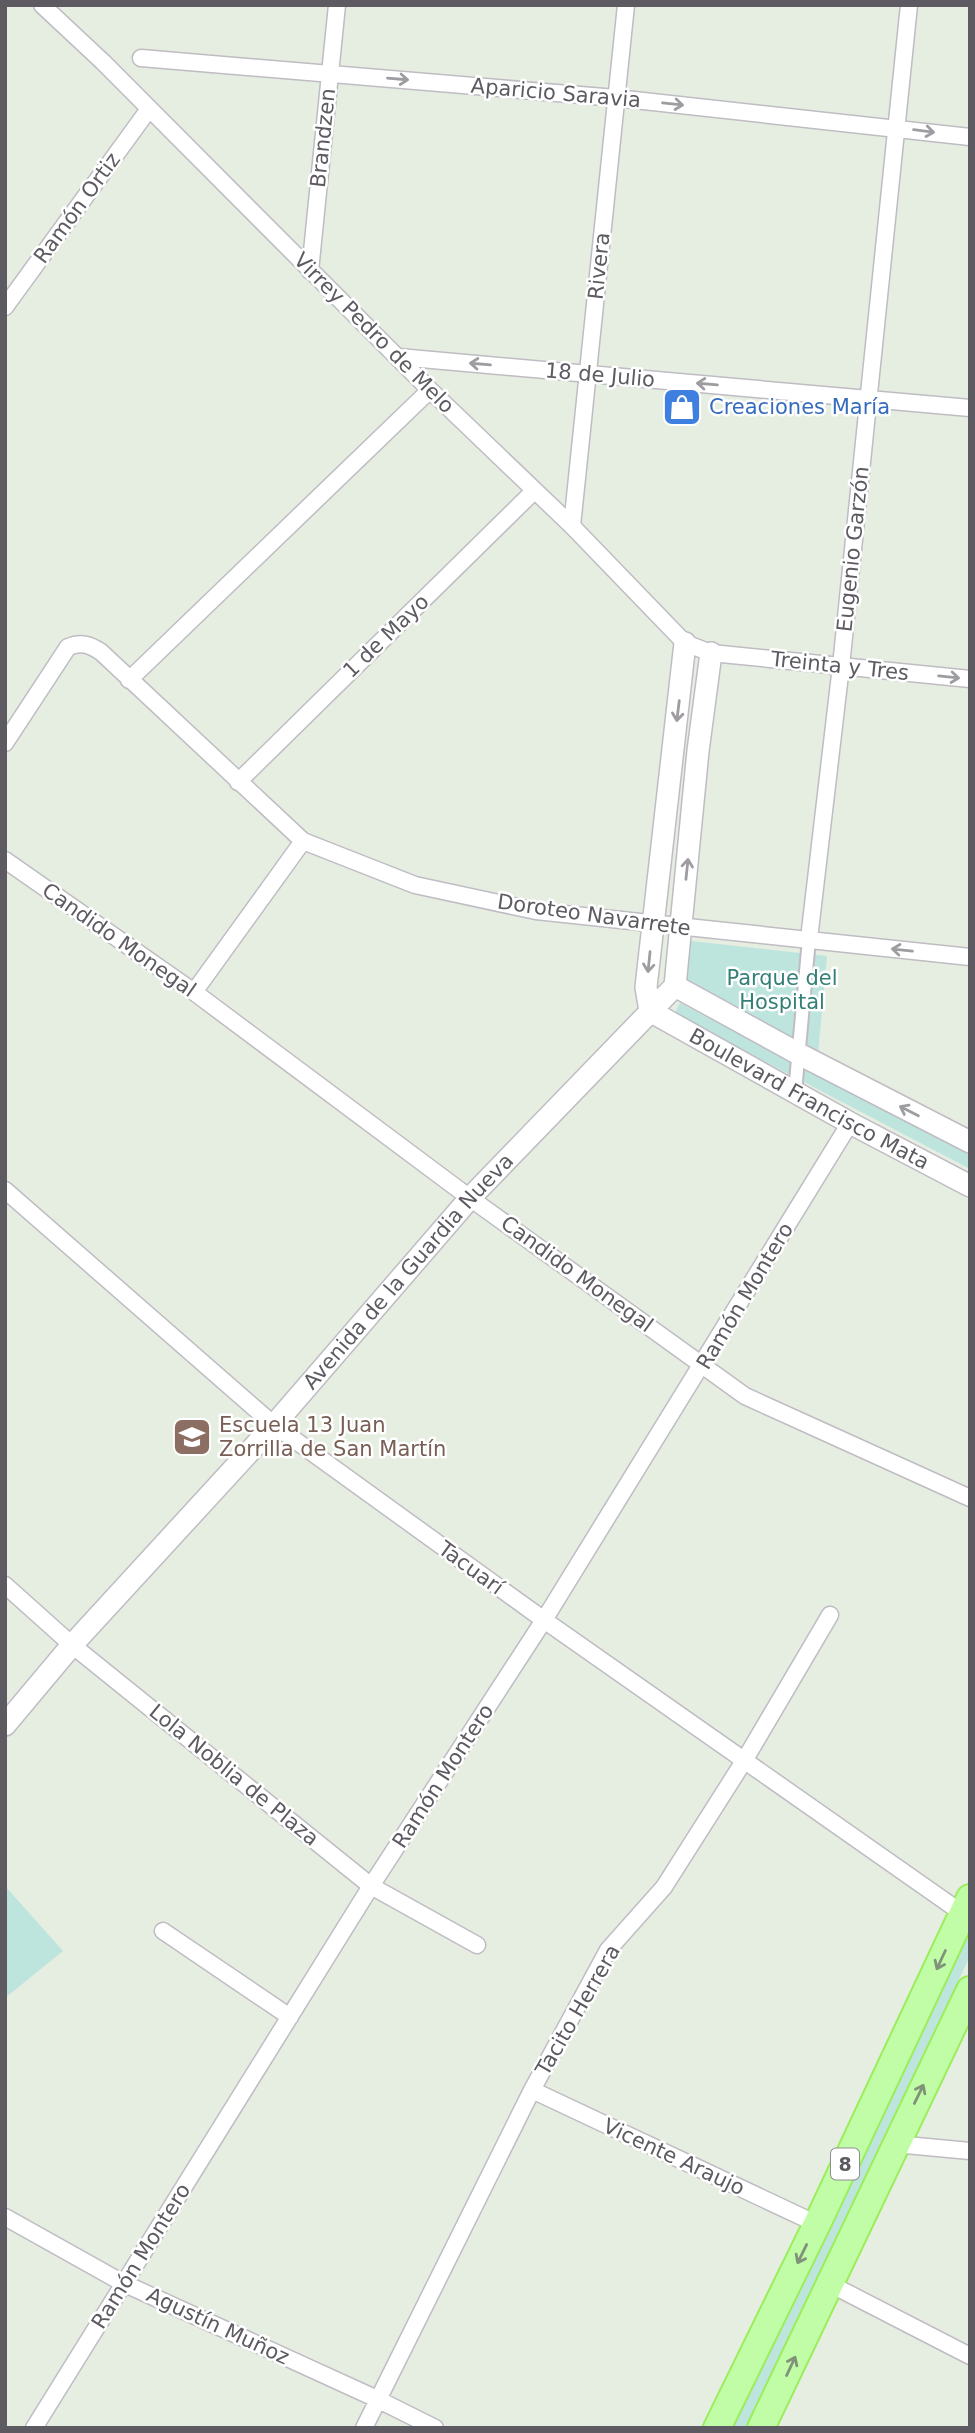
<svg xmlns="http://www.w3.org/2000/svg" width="975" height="2433" font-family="'DejaVu Sans',sans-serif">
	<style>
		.green { fill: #bee4de }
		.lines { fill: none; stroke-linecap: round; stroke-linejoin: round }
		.pedestrian-casing { stroke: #bfbcc3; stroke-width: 16 }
		.minor-casing { stroke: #bfbcc3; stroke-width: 19 }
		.tertiary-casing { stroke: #bfbcc3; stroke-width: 24 }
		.primary-casing { stroke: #9aee59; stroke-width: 30 }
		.pedestrian { stroke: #fff; stroke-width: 12 }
		.minor { stroke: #fff; stroke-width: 16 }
		.tertiary { stroke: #fff; stroke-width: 21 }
		.primary { stroke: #c1fda6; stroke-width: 26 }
		.oneway { stroke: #9e9ca1 }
		.oneway2 { stroke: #80937a }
		.labels { text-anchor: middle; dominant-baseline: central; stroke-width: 5; stroke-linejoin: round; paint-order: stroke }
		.shield { fill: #fff; stroke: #8e8c91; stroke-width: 2 }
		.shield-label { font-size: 19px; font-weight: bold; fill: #5d5a62 }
		.street-label { font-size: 21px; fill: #5d5a62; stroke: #fff }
		.shop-label { font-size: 21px; fill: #366cbe; stroke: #fff; text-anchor: start }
		.park-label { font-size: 21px; fill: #347f77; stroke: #fff }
		.education-label { font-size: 21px; fill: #785e54; stroke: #fff; text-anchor: start }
	</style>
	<rect width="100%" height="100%" fill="#e6ede1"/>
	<!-- green -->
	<path class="green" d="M691,941L827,956L818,1054L686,981Z
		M680,1003L970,1155V1169L674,1014Z
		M5,1886L63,1951L5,1998Z
		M970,1927V1956L745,2428H732Z"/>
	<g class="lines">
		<!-- pedestrian casing -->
		<g class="pedestrian-casing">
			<path id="pedestrian" d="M795,1092L809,939"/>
		</g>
		<!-- minor casing -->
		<g class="minor-casing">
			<path id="minor" d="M42,5L103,62L430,390L572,526L685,643L711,653L970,679
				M141,58L616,98L970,137
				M310,271L337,5
				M5,307L149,109
				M399,357L970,408
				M572,526L626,5
				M129,680L430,390
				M5,743L68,647C81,642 89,644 101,652L303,841L415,885L536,911L970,957
				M238,782L534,491
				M5,860L194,992L470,1198L745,1396L970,1498
				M809,939L841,666L909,5
				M194,992L303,841
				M5,1190L274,1425L544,1620L962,1913
				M5,1585L72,1645L371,1886L477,1945
				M163,1931L290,2017
				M532,2090L817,2224
				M895,2144L970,2151
				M5,2217L123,2283L377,2399L435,2428
				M830,2284L970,2356
				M34,2428L371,1886L544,1620L850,1123
				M364,2428L532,2090L608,1950L664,1887L744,1761L830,1615"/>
		</g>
		<!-- tertiary casing -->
		<g class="tertiary-casing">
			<g id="tertiary">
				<path d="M675,986L799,1054L970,1142"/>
				<path d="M650,1011L646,987L685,643"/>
				<path id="s1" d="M650,1011L850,1123L970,1186"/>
				<path id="s2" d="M5,1725L72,1645L274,1425L470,1198L675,986L698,751L711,653"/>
			</g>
		</g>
		<!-- primary casing -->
		<g class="primary-casing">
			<path id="primary" d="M717,2428L817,2224L970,1898
				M761,2428L970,1990"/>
		</g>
		<!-- pedestrian -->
		<use href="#pedestrian" class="pedestrian"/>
		<!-- minor -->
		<use href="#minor" class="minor"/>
		<!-- tertiary -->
		<use href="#tertiary" class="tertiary"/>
		<!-- primary -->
		<use href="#primary" class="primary"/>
	</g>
	<!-- one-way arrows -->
	<defs><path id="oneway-shaft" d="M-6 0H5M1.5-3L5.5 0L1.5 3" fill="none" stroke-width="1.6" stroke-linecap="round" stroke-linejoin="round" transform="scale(1.75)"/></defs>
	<g class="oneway">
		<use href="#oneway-shaft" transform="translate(398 79) rotate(5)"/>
		<use href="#oneway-shaft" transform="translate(673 104) rotate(6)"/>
		<use href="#oneway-shaft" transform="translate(924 131) rotate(7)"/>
		<use href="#oneway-shaft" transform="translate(480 364) rotate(-175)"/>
		<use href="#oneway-shaft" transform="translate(707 384) rotate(-175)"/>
		<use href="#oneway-shaft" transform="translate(949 677) rotate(6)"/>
		<use href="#oneway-shaft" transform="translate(678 711) rotate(97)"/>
		<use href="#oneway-shaft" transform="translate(687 869) rotate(-84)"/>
		<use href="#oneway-shaft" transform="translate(902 950) rotate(-174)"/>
		<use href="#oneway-shaft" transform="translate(649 962) rotate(96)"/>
		<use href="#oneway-shaft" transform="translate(909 1111) rotate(-153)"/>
	</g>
	<g class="oneway2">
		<use href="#oneway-shaft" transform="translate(941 1960) rotate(115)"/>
		<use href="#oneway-shaft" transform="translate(919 2094) rotate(-64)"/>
		<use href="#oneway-shaft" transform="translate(802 2254) rotate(116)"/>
		<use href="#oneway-shaft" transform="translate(791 2366) rotate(-65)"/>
	</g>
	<!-- icons -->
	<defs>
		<g id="shop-square" transform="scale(2.0125)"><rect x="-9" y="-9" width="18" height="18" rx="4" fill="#3f7fe0" stroke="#fff"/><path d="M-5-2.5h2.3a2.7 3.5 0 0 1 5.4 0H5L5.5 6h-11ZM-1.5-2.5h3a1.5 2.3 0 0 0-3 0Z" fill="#fff"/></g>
		<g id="school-square" transform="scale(2.0125)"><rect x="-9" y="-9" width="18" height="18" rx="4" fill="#8d6e63" stroke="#fff"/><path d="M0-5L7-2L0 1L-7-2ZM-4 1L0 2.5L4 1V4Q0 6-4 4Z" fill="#fff"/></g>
	</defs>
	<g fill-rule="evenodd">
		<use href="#shop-square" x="682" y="407"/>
		<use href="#school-square" x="192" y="1437"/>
	</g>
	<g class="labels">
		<!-- shield labels -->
		<rect class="shield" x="831" y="2148.5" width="28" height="31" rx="5"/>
		<g class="shield-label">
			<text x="845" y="2164">8</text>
		</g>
		<!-- street labels -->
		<g class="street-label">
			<text transform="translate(556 93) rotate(5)">Aparicio Saravia</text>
			<text transform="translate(323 138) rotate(-84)">Brandzen</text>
			<text transform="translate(77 208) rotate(-54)">Ramón Ortiz</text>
			<text transform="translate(599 266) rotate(-84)">Rivera</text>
			<text transform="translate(374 333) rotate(45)">Virrey Pedro de Melo</text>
			<text transform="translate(600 375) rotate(5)">18 de Julio</text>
			<text transform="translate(853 549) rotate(-84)">Eugenio Garzón</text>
			<text transform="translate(386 636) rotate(-44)">1 de Mayo</text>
			<text transform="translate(840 666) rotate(6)">Treinta y Tres</text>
			<text transform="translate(594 915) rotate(8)">Doroteo Navarrete</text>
			<text transform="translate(119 940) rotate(35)">Candido Monegal</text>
			<text stroke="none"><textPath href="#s1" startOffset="182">Boulevard Francisco Mata</textPath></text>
			<text stroke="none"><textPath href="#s2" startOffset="607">Avenida de la Guardia Nueva</textPath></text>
			<text transform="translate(577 1274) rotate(36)">Candido Monegal</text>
			<text transform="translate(745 1296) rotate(-59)">Ramón Montero</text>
			<text transform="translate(471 1568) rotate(36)">Tacuarí</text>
			<text transform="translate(234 1775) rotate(39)">Lola Noblia de Plaza</text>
			<text transform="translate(443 1776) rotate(-57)">Ramón Montero</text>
			<text transform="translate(578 2010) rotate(-60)">Tacito Herrera</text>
			<text transform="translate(674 2157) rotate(25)">Vicente Araujo</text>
			<text transform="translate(141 2256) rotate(-58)">Ramón Montero</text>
			<text transform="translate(218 2326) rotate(25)">Agustín Muñoz</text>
		</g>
		<!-- shop labels -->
		<g class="shop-label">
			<text x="709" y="407">Creaciones María</text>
		</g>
		<!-- park labels -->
		<g class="park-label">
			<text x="782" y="978">Parque del<tspan x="782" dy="24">Hospital</tspan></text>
		</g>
		<!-- education labels -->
		<g class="education-label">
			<text x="219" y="1425">Escuela 13 Juan<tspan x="219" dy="24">Zorrilla de San Martín</tspan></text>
		</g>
	</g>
	<!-- border -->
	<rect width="975" height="2433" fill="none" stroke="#5d5a62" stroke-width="14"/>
</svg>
